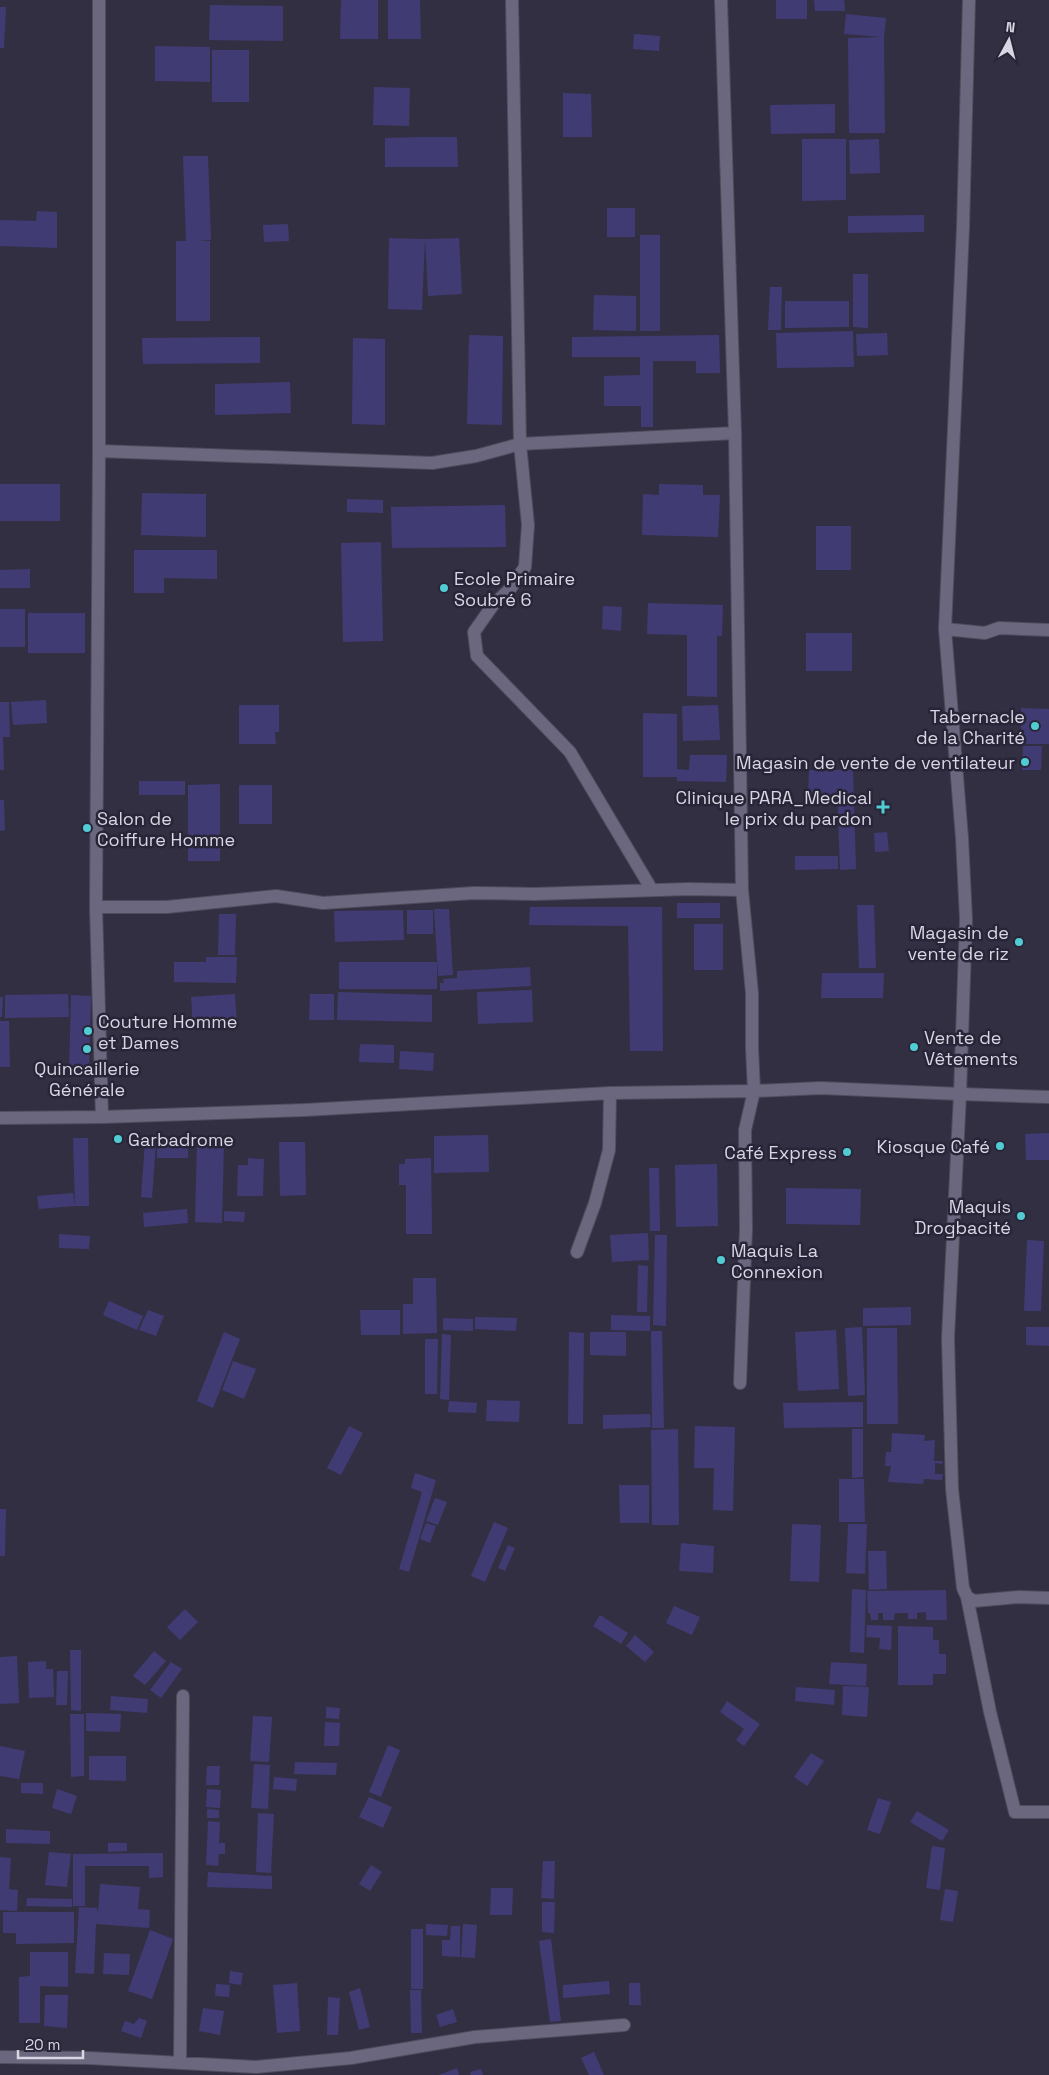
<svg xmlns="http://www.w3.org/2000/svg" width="1049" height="2075" font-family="'Space Grotesk',sans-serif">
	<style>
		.building { fill: #413b73 }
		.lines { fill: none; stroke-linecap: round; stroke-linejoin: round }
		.minor-casing { stroke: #504c5d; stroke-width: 14 }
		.minor { stroke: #6b677e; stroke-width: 12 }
		.poi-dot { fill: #51ccd3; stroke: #292538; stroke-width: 2 }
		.labels { text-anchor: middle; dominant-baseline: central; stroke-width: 5; stroke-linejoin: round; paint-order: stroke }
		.poi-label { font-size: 18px; fill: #d8d6e3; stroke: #292538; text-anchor: end }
	</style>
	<rect width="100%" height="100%" fill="#332f43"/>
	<!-- building -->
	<path class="building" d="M341,0H378V39H340Z
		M388,0H420L421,39H388Z
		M776,0H807V19H776Z
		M814,0H844L845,11H815Z
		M210,5L283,6V41L209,40Z
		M0,7H6L4,48H0Z
		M846,14L886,18L884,37L885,133H849L848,38L882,37L844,34Z
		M634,34L660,36L659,51L633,49Z
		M155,46L210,47V82L155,81Z
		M212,50H249V102H212Z
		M374,87L410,88L409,126L373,125Z
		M563,93L591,94L592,137H563Z
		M835,104V133L771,134L770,105Z
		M423,137H457L458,167H385V138Z
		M802,139H846V200L802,201Z
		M879,139L880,173L850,174L849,140Z
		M183,156H208L211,240H197L210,241V321H176V241H186Z
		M607,208H635V237H607Z
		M37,211L57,212V248L0,246V220L36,221Z
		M924,215V232L848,233V216Z
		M288,224L289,241L264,242L263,225Z
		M640,235H660V331H640Z
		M389,238L425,239L422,310L388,309Z
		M459,238L462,294L428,296L425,239Z
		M853,274H868V328L853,327Z
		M770,287H782L781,330H768Z
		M594,295L636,296V331L593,330Z
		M785,301H849V327L785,328Z
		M853,331L854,367L777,368L776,333Z
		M887,333L888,355L857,356L856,334Z
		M469,335L503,336L502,425L467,424Z
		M719,335L720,373H696V361H653V427H641V406H604V376L640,375V357H572V337Z
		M260,337V363L143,364L142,338Z
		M353,338L385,339V425L352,424Z
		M290,382L291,413L215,415V384Z
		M0,484H60V521H0Z
		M659,484L703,485V495H720L718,537L642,535L643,494L659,495Z
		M142,493L206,494V537L141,535Z
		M347,499L383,500V513L347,512Z
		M505,505L506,547L392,548L391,507Z
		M816,526H851V570H816Z
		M381,542L383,641L343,642L341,543Z
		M134,550H217V579L164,578V593H134Z
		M30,569V588H0V570Z
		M648,603L723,605L722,636H717V697L687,696V635L647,634Z
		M603,606L622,607L621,631L602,629Z
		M0,609H25V647H0Z
		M28,613H85V653H28Z
		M806,633H852V671H806Z
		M46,700L47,723L13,725L11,702Z
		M0,702H9L10,737H3L4,770H0Z
		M239,705H279V732H275L276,744H239Z
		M718,705L720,740L683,741L682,706Z
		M1021,708L1049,709V744H1021Z
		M643,713L677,714V769L689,770L690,755H727L726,782L677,781V777H643Z
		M1023,746H1042L1041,770H1022Z
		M809,770H853L856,869L840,870L837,787V798L808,797Z
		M139,781H185V795H139Z
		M220,784V861H188V785Z
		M239,785H272V824H239Z
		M0,800H4L5,830L0,831Z
		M887,832L889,851L875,852L874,833Z
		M795,856H838V869L795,870Z
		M677,903H720V918H677Z
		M857,905H874L876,968H859Z
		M530,907H662L663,1051H630L628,926L529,925Z
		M434,909H449L453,975L438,976Z
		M403,910L404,940L335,942L334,911Z
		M407,910H433V934H407Z
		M219,914H236L235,955H218Z
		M694,924H723V970H694Z
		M206,957H237L236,983L174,982V962H206Z
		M339,962H437V989H339Z
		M530,967L531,986L440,991V983H444L443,979L457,978V971Z
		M822,973H884L883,998H821Z
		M532,990L533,1022L478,1024L477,992Z
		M338,992L432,995V1022L337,1020Z
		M68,994L69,1017L5,1018V995Z
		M235,994L237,1024L193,1027L191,997Z
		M310,994H334V1020H309Z
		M71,995L91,996L89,1071H69Z
		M0,997H3L2,1017H0Z
		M0,1021H9L10,1067H0Z
		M360,1044L394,1045V1063L359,1062Z
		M400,1051L434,1053L433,1071L399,1069Z
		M1049,1133V1160H1026L1025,1134Z
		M488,1135L489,1172L434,1173V1136Z
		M73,1138H88L89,1206H75Z
		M145,1142H156L152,1198L141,1197Z
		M157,1142H188V1158H157Z
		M197,1142L224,1143L222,1223L195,1222Z
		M279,1142H305L306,1195L280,1196Z
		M248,1158L264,1159L263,1196H237L238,1165H248Z
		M431,1158L432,1234H406V1185H399V1164H405V1159Z
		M717,1164L718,1226L676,1227L675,1165Z
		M649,1168H659L660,1231H650Z
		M786,1188L861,1189L860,1225L786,1224Z
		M73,1193L75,1206L39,1209L37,1196Z
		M187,1209L188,1223L144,1227L143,1213Z
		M224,1211L245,1212L244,1222L224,1221Z
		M648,1233L649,1260L612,1262L610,1235Z
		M59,1234L90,1236L89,1249L59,1248Z
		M655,1235H667L666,1326L653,1325Z
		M1027,1240L1044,1241L1041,1311H1024Z
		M638,1265L648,1266L647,1312H637Z
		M413,1278H436L437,1333L403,1334V1304H413Z
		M109,1301L143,1316L137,1330L103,1315Z
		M911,1307V1325L863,1326V1308Z
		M148,1310L164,1316L156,1336L139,1330Z
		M360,1310H400V1335H361Z
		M611,1315L650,1316V1331L611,1330Z
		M475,1317L517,1318L516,1331L475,1329Z
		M443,1318L473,1319V1331L443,1330Z
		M862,1327L865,1395L848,1396L845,1328Z
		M1026,1327H1049V1346L1026,1345Z
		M867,1328H897L898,1424H867Z
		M836,1330L839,1389L798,1391L795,1332Z
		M651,1331H662L664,1428H652Z
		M224,1332L240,1339L213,1408L197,1401Z
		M569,1332L584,1333L583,1424H568Z
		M590,1332H626V1356L590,1355Z
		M442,1334L451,1335L449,1400L440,1399Z
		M425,1339H438L437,1394H425Z
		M233,1361L256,1369L244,1399L222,1390Z
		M487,1400L520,1401L519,1422L486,1421Z
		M449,1401L477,1403L476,1413L448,1412Z
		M863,1402V1427L784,1428L783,1403Z
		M650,1414L651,1427L603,1429V1415Z
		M349,1426L363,1433L341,1475L327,1468Z
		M695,1426L735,1427L733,1511L713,1510L714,1468H694Z
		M678,1429L679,1525H652L651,1430Z
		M852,1429H863V1477L852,1478Z
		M892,1433L925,1435L924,1441L935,1440L934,1461H943L942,1464L935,1463V1474H943L942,1480L924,1479L923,1484L888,1482L891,1466H885L886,1452H891Z
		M415,1473L436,1480L409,1572L399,1569L422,1492L411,1488Z
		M839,1479H864L865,1522H839Z
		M619,1485H649V1523H620Z
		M435,1498L447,1502L438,1525L426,1521Z
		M0,1509H6L5,1556H0Z
		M494,1522L508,1528L485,1582L471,1576Z
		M426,1523L436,1526L430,1543L420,1539Z
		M792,1524L821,1525L819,1582L790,1581Z
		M848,1524H867L865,1574L846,1573Z
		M681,1543L714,1546L713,1573L679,1571Z
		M508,1545L515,1548L505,1571L498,1568Z
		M868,1551H886L887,1589L869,1590Z
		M852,1589L866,1590L864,1653L850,1652Z
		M946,1590L947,1620H926V1612L917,1613V1619H908V1613H895L894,1620H883V1613H878V1620H871L870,1613H868L867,1591Z
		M674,1606L700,1617L692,1635L666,1623Z
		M185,1609L198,1622L180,1640L167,1627Z
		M600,1615L628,1633L621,1644L593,1626Z
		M867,1625L892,1626L891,1650L879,1649L880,1638L866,1637Z
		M898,1626L933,1627V1640H939V1654H946V1674H933V1685H898Z
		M635,1635L654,1652L645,1662L626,1646Z
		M70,1650H81V1711L71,1710Z
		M154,1651L166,1661L145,1685L133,1676Z
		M17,1656L19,1703L0,1704V1657Z
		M46,1661V1669H53L54,1697L29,1698L28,1662Z
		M171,1662L182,1669L161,1698L150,1690Z
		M831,1662L867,1664L866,1686L829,1684Z
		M57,1671H68L67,1705H56Z
		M843,1686L869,1687L867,1717L842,1715Z
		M796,1687L835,1690L834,1705L795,1701Z
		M111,1696L148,1699L147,1713L110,1710Z
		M727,1701L760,1724L744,1746L736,1740L744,1729L720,1712Z
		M326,1707L340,1708L339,1719L326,1718Z
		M86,1713L121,1714L120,1732L86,1731Z
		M70,1714H84V1776L71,1777Z
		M253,1716L272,1717L269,1762L250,1761Z
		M325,1722L340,1723L339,1746H324Z
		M388,1745L400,1750L381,1797L369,1792Z
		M0,1746L25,1751L19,1779L0,1776Z
		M811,1753L824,1761L807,1786L794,1777Z
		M89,1756H126V1781L89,1780Z
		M295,1762L337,1763L336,1775L294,1774Z
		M254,1764L270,1765L268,1809L251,1808Z
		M207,1766H220L219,1785H206Z
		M274,1777L297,1779L296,1791L273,1789Z
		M21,1783H43V1794L21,1793Z
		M57,1789L77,1796L71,1814L52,1808Z
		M207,1789L221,1790L220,1808L206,1807Z
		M369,1797L392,1807L383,1828L359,1817Z
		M878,1798L891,1802L880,1834L867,1830Z
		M207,1809L219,1810V1818H207Z
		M917,1811L949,1830L942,1841L910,1822Z
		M258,1813L274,1814L271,1873L256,1872Z
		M208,1821L220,1822L219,1843H225V1854H219L218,1866L206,1865Z
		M6,1829L50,1831V1844L6,1843Z
		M108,1843H127V1851L108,1852Z
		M932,1846L945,1848L940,1890L926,1888Z
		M49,1852L71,1854L67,1887L45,1885Z
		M163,1853V1877L149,1878V1866H85V1906H73V1854Z
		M0,1857L11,1858L9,1889L18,1890L17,1911L0,1910Z
		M543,1861H555L554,1899L541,1898Z
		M371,1865L382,1872L370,1891L359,1884Z
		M208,1872L272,1876V1889L207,1887Z
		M100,1884L140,1887L138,1909L150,1910L149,1928L96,1924L94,1974L75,1973L79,1907L97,1908L98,1913Z
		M491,1888H513L512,1915H490Z
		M945,1889L958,1891L953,1922L940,1920Z
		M27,1898L72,1899V1907L26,1906Z
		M542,1902H555L554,1933L542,1932Z
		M3,1912H74V1943L16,1944V1933H3Z
		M426,1924L448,1925L447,1936L426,1935Z
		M463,1924L477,1925L475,1958L461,1957Z
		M451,1926H460V1957L442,1956V1940H450Z
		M411,1929H423V1989H411Z
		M150,1930L173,1939L152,1999L128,1991Z
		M551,1939L561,2021L550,2022L539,1941Z
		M30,1952H68V1987L40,1986V2023H19V1977L30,1976Z
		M104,1953L130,1954L129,1975L103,1974Z
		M230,1971L243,1973L241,1985L229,1983Z
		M609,1981L610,1994L563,1998V1985Z
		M297,1983L300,2031L277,2033L273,1985Z
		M629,1983H640L641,2005H629Z
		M216,1984L230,1985L229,1997L215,1996Z
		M360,1988L370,2027L359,2030L349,1992Z
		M410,1990H421L422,2033H411Z
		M45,1995H68L67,2028L44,2026Z
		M328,1997L340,1998L338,2035H327Z
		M203,2008L224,2011L220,2035L199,2031Z
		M453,2009L457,2022L440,2027L436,2015Z
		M139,2018L147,2021L141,2038L121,2031L125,2021L134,2024Z
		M594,2052L604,2075H589L581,2058Z
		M457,2068L459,2075H439Z
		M481,2069L483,2075H471L470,2072Z"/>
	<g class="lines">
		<!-- minor casing -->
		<g class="minor-casing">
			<path id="minor" d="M99,0V451L96,907L102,1117
				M512,0L520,444L528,525L525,567L510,589L493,605L474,632L477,656L570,752L652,890
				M99,451L432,463L476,456L520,444L735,433
				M945,629L985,633L999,628L1049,630
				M96,907H167L276,896L323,903L474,893L535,894L689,889L742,890
				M1049,1097L960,1094L948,1338L952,1489L963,1588L967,1597L974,1601L1019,1597L1049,1598
				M0,1118L102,1117L305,1110L610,1093L754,1091L752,1048V993L742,890L735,433L721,0
				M577,1252L595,1203L609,1150L610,1093
				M740,1383L746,1229L745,1130L754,1091L821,1088L960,1094L966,919L962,838L945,629L963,228L969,0
				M967,1597L990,1712L1015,1812H1049
				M0,2057L89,2058L256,2067L351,2058L475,2037L624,2025
				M180,2063L183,1696"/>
		</g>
		<!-- minor -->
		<use href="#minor" class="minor"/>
	</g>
	<!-- markers -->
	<g class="poi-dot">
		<circle cx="444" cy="588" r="5"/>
		<circle cx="1035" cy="726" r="5"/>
		<circle cx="1025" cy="762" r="5"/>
		<path d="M880.5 799.5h5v5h5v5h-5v5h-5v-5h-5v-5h5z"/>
		<circle cx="87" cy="828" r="5"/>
		<circle cx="1019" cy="942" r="5"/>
		<circle cx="88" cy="1031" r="5"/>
		<circle cx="914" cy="1047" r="5"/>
		<circle cx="87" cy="1049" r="5"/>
		<circle cx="118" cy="1139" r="5"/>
		<circle cx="1000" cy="1146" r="5"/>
		<circle cx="847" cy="1152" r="5"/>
		<circle cx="1021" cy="1216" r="5"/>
		<circle cx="721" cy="1260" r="5"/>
	</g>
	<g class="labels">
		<!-- poi labels -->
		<g class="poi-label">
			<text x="454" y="578" text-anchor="start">Ecole Primaire<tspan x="454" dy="21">Soubré 6</tspan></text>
			<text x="1025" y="716">Tabernacle<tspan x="1025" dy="21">de la Charité</tspan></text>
			<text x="1015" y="762">Magasin de vente de ventilateur</text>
			<text x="872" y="797">Clinique PARA_Medical<tspan x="872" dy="21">le prix du pardon</tspan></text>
			<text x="97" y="818" text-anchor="start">Salon de<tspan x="97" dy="21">Coiffure Homme</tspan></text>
			<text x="1009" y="932">Magasin de<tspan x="1009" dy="21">vente de riz</tspan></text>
			<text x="98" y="1021" text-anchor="start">Couture Homme<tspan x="98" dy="21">et Dames</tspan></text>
			<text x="924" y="1037" text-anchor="start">Vente de<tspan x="924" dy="21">Vêtements</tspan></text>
			<text x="87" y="1068" text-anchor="middle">Quincaillerie<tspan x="87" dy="21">Générale</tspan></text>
			<text x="128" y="1139" text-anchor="start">Garbadrome</text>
			<text x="990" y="1146">Kiosque Café</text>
			<text x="837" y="1152">Café Express</text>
			<text x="1011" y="1206">Maquis<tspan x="1011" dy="21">Drogbacité</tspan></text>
			<text x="731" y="1250" text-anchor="start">Maquis La<tspan x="731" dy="21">Connexion</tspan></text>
		</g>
	</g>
	<!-- north arrow -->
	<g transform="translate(1009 40) rotate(7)" stroke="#292538" stroke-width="4" paint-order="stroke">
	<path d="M0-4L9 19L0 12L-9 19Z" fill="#d8d6e3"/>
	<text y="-8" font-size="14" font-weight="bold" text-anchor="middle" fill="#d8d6e3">N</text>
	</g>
	<!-- scale -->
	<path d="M18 2050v8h65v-8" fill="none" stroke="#d8d6e3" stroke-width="2.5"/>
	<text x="25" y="2050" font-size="15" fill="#d8d6e3" stroke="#292538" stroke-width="4" paint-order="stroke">20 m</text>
</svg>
